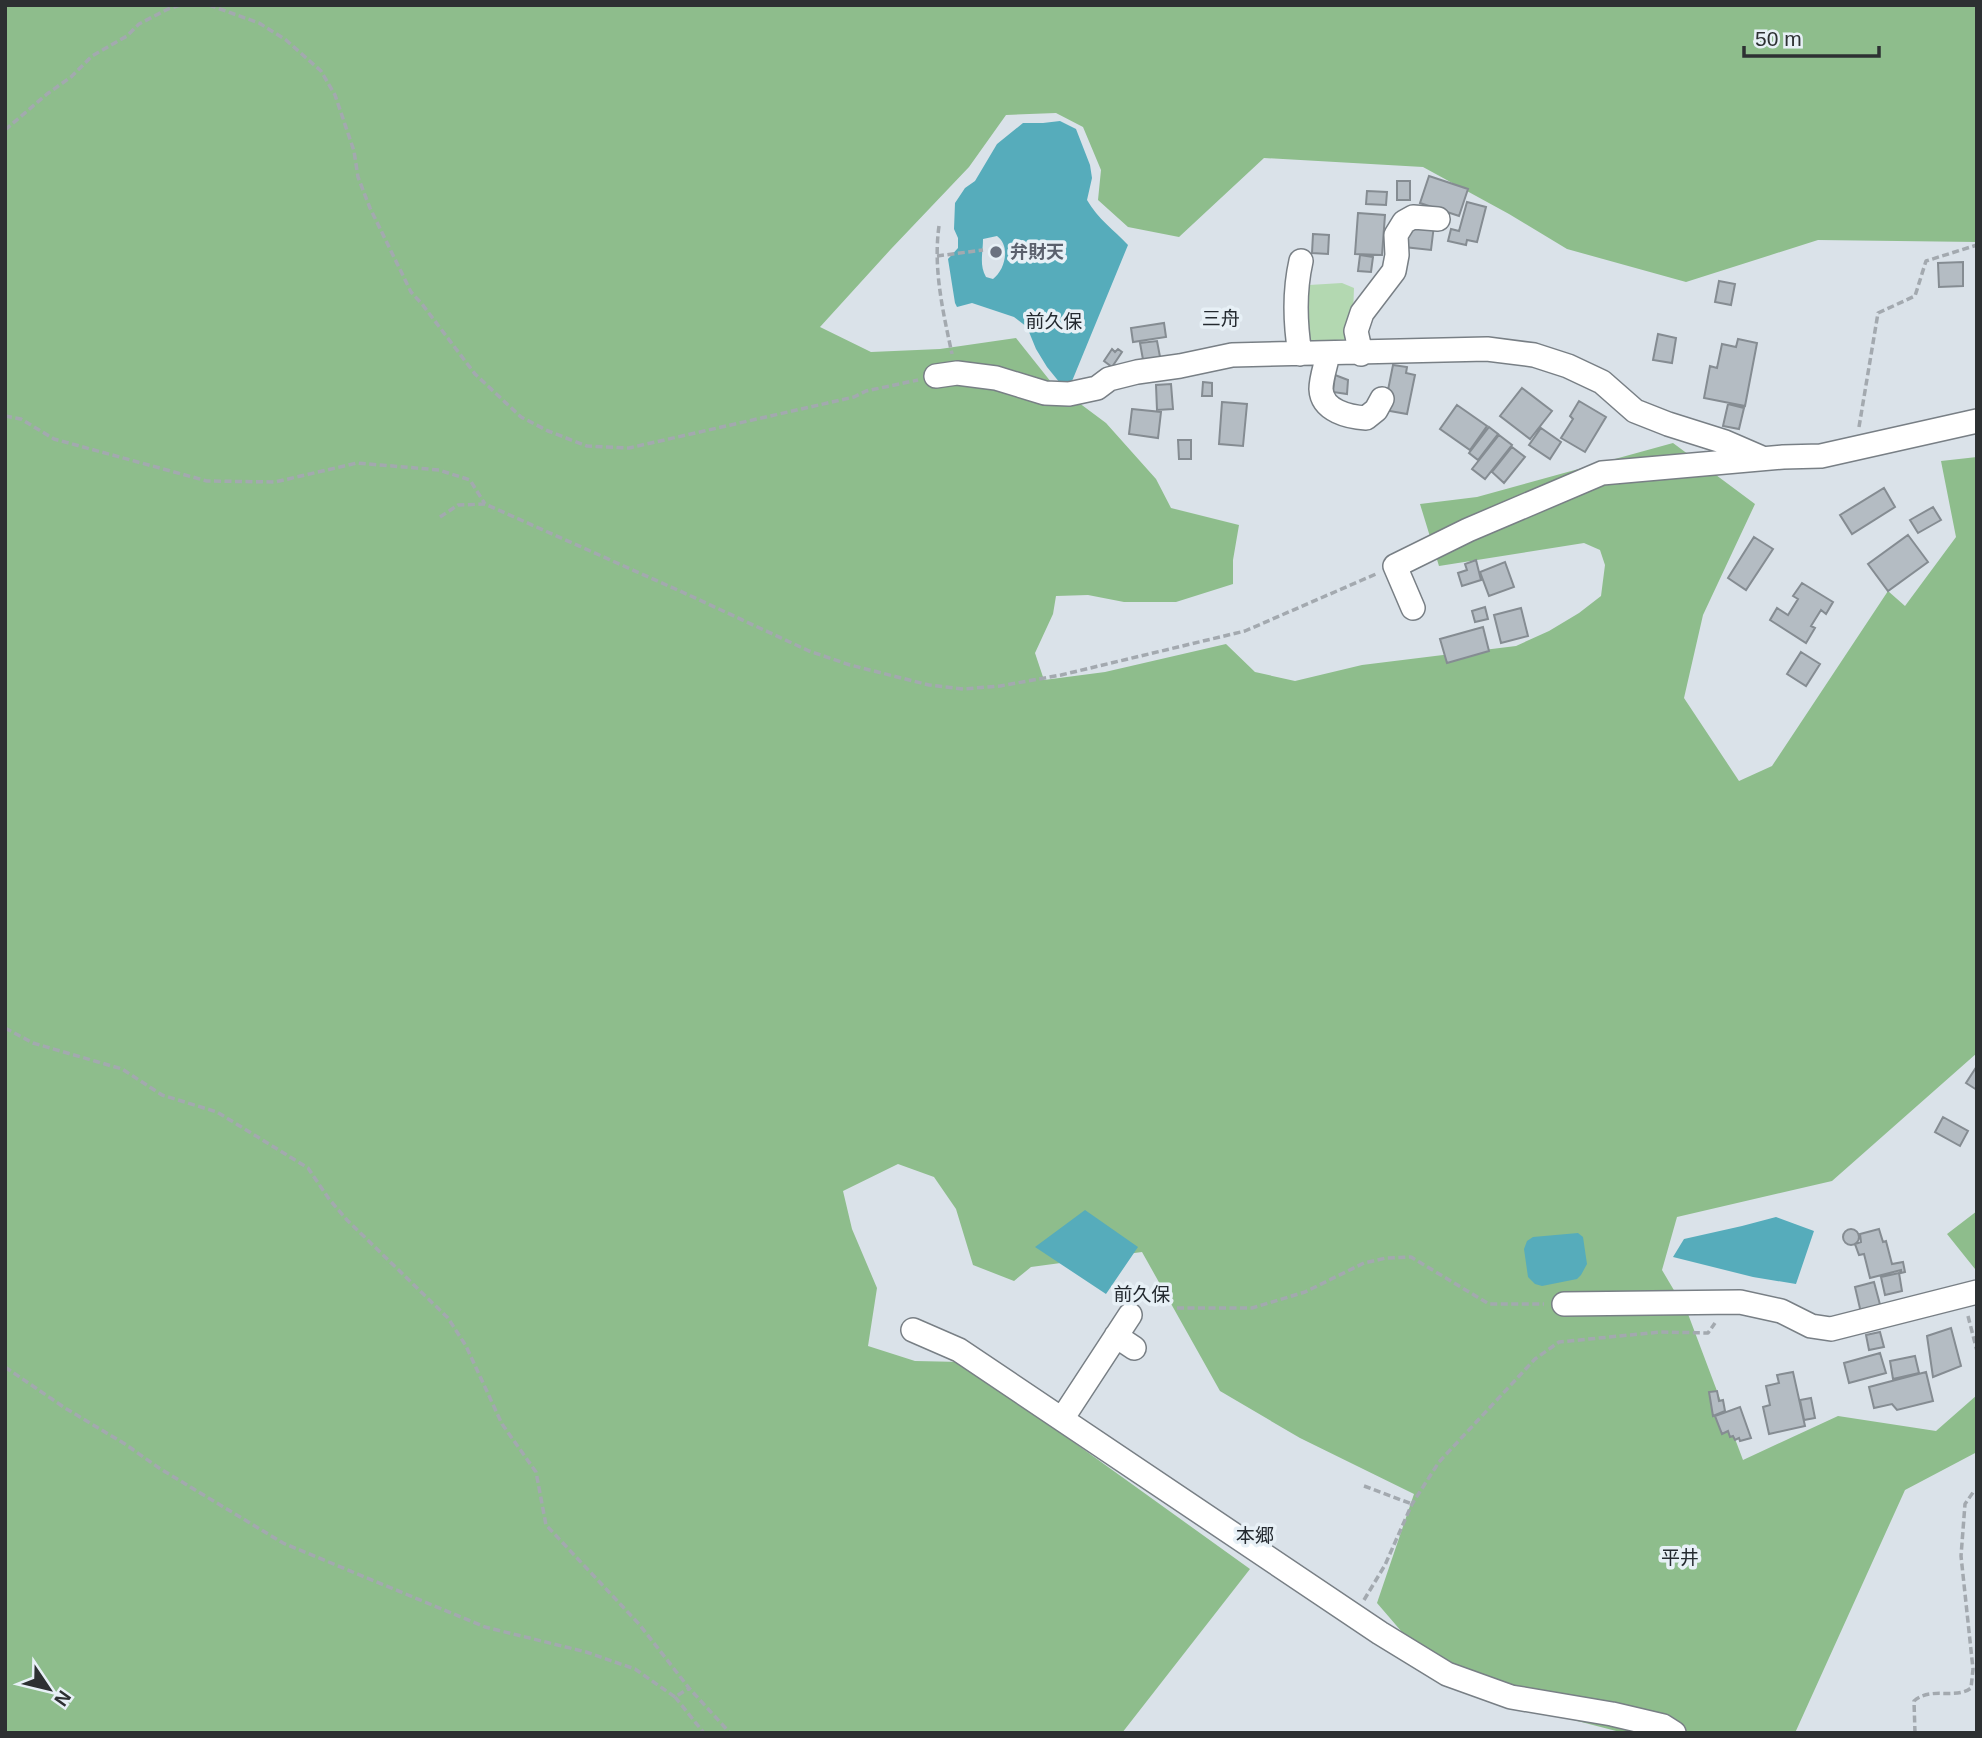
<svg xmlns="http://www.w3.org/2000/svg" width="1982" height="1738" font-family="Arial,'Noto Sans JP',sans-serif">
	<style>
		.green { fill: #b3d8b1 }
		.forest { fill: #8ebd8c }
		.water { fill: #56acbb; fill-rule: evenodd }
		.building { fill: #b4bcc3; stroke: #858c92; stroke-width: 2 }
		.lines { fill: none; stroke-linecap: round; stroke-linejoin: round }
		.minor-casing { stroke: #787f85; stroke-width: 26 }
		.path { stroke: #a3a9af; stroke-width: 3.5; stroke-dasharray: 7 3.5; stroke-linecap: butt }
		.minor { stroke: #fff; stroke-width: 23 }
		.worship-dot { fill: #6b7280; stroke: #e7f0f6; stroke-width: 2.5 }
		.labels { text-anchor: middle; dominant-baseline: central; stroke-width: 7; stroke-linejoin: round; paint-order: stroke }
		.worship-label { font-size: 18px; font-weight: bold; fill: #5b616d; stroke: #e7f0f6; text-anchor: start }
		.neighbourhood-label { font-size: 19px; fill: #242a30; stroke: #e7f0f6 }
	</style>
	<rect width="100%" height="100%" fill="#dae2e9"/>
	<!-- green -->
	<path class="green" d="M1342,283L1354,288L1352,340L1306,342L1302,288L1309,285Z"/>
	<!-- forest -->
	<path class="forest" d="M5,5H1977V242L1818,240L1686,282L1567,249L1509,214L1423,167L1264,158L1179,237L1128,227L1098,200L1101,170L1083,127L1056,113L1006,115L969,167L891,249L820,327L871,352L940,349L1016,338L1051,382L1106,423L1156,479L1171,508L1239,525L1233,560V584L1176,602H1124L1088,595L1056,596L1053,614L1035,653L1044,680L1105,672L1226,644L1255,672L1295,681L1362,665L1516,646L1549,631L1579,613L1601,596L1605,565L1600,550L1584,543L1439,566L1420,504L1477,497L1673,443L1755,504L1703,615L1684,698L1739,781L1772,766L1888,591L1905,606L1956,537L1941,461L1977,457V1053L1832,1181L1677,1217L1662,1270L1688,1314L1743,1460L1838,1416L1936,1431L1977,1395V1452L1905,1490L1795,1733H1624L1450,1688L1377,1603L1414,1494L1300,1438L1220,1391L1142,1252L1031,1267L1014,1281L973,1265L956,1209L934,1177L898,1164L843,1191L852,1229L877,1288L868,1346L915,1361L962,1362L1250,1569L1122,1733H5Z
		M1977,1211V1268L1975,1269L1947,1234Z"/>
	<!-- water -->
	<path class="water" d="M1060,121L1076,129L1090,165L1092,178L1087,200C1098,219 1114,230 1128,245L1070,386L1060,383L1047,367L1036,349L1027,327L1014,317L972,303L957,307L955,303L948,259L958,248V238L954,229L955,203L965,188L975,181L997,144L1023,123H1043ZM997,236C1011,246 1005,270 993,279L986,277C979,265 983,253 983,239Z
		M1085,1210L1138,1247L1106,1294L1035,1247Z
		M1776,1217L1814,1231L1796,1284L1753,1277L1673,1257L1684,1239L1742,1226Z
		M1578,1233L1583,1237L1587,1264L1581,1275L1577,1279L1542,1286L1535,1284L1528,1277L1524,1249L1527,1241L1533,1237Z"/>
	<!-- building -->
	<path class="building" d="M1429,176L1468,189L1459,216L1420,203Z
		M1397,181H1410V200H1397Z
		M1367,191L1387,192L1386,205L1366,204Z
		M1467,202L1486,207L1477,242L1467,240L1466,245L1448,241L1451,229L1459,231Z
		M1358,213L1385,215L1382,255L1355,254Z
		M1406,222L1434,225L1431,250L1404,247Z
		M1313,234L1329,235L1328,254L1312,253Z
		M1360,255L1373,257L1371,272L1358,271Z
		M1963,262V286L1939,287L1938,263Z
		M1719,281L1735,284L1731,305L1715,302Z
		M1164,323L1166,337L1133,342L1131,328Z
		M1658,334L1676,338L1672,363L1653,360Z
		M1738,339L1757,343L1745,406L1704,398L1710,366L1717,368L1722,344L1736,347Z
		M1157,341L1161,362L1144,365L1140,343Z
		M1112,349L1115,352L1118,349L1122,352L1112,367L1104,361Z
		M1393,365L1407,367L1406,373L1415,375L1407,414L1384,410Z
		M1335,375L1348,380L1347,394L1333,392Z
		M1203,382L1212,383V396H1202Z
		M1171,384L1173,409L1157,410L1156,385Z
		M1522,388L1552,411L1530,439L1500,416Z
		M1579,401L1606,417L1585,452L1561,438L1573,419L1570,416Z
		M1222,402L1247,404L1243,446L1219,444Z
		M1728,404L1744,408L1739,429L1723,426Z
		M1457,405L1487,426L1470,450L1440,429Z
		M1132,409L1161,412L1158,438L1129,434Z
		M1489,427L1498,434L1478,460L1469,453Z
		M1541,428L1561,442L1550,459L1529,445Z
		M1499,435L1512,445L1485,479L1472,469Z
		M1178,440H1191V459H1179Z
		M1512,447L1525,457L1504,483L1492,472Z
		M1884,488L1895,507L1852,534L1840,515Z
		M1933,507L1941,520L1918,533L1910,520Z
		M1908,535L1928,562L1888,591L1868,564Z
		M1754,537L1773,549L1746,590L1728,578Z
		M1476,560L1481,580L1462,586L1458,573L1467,570L1465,564Z
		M1505,562L1514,587L1489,596L1480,572Z
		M1802,583L1833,602L1826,614L1821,610L1811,626L1815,628L1806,643L1770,620L1777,608L1788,615L1798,599L1793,596Z
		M1485,607L1488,619L1475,622L1472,611Z
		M1521,608L1528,636L1501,643L1494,615Z
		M1483,627L1489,651L1447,663L1440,639Z
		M1801,652L1820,664L1806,686L1787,674Z
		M1977,1066V1090L1966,1083Z
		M1943,1117L1968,1131L1960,1146L1935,1132Z
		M1879,1229L1883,1242L1886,1241L1892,1264L1903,1262L1905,1272L1901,1273V1270L1870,1278L1864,1254L1859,1255L1855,1244L1861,1242L1860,1234Z
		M1843 1237a8 8 0 1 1 16 0a8 8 0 1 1-16 0Z
		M1899,1273L1902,1291L1885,1295L1881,1277Z
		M1874,1282L1882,1312L1862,1317L1855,1287Z
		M1951,1328L1961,1366L1933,1377L1927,1336Z
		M1880,1332L1884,1347L1869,1350L1866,1335Z
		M1880,1353L1886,1373L1849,1383L1844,1363Z
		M1915,1356L1919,1373L1893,1379L1890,1361Z
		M1793,1372L1805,1426L1769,1434L1763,1407L1770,1405L1766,1386L1779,1383L1777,1375Z
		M1926,1372L1933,1401L1897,1410L1892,1404L1874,1408L1869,1387Z
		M1717,1391L1719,1401L1723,1400L1725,1411L1713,1416L1709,1392Z
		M1811,1398L1815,1418L1804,1420L1800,1400Z
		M1740,1407L1751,1438L1740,1441L1739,1438L1735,1440L1733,1436L1730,1437L1728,1431L1722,1434L1715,1416Z"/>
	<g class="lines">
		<!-- minor casing -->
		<g class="minor-casing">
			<path id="minor" d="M1300,354C1295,323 1294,292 1301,261
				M1328,354C1326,365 1321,378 1321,389C1322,411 1349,417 1366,418L1376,410L1382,399
				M1361,354L1356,331L1362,313L1394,271L1397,255L1396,235L1404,222L1413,217L1438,219
				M936,376L957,373L996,378L1045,393L1069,394L1097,388L1109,379L1137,372L1180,366L1232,355L1487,349L1534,355L1568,366L1602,382L1635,411L1668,424L1725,442L1762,458
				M1413,608L1395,566L1468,530L1602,473L1783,457L1821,456L1977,421
				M1564,1304L1740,1302L1781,1311L1811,1326L1831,1329L1977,1292
				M913,1330L959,1350L1380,1633L1447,1674L1511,1697L1612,1714L1663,1726L1674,1733
				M1116,1336L1134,1348
				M1062,1419L1130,1315"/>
		</g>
		<!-- path -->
		<path class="path" d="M209,5L259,23L286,40L321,71L335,95L354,151L358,177L370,208L411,292L422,304L475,374L521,417L548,431L587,446L629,448L854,397L866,391L918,380
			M5,130L47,94L71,77L92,56L127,36L139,24L168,9L180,5
			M939,226C933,269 943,312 952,354
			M937,256L983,250
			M5,416L21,419L54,439L207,481L275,482L357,463L439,470L470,480L485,504
			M1859,427L1878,313L1915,296L1926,261L1977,245
			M440,517L458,505L485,504L691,596L809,651L850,665L929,685L963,689L1000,686L1061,675L1245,631L1376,574
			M5,1028L33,1043L122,1069L162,1095L217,1112L308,1168L329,1199L347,1220L448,1318L466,1346L502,1424L536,1472L546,1525L639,1624L689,1688L730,1733
			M1177,1308H1252L1305,1292L1364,1263L1386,1258L1411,1257L1489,1304H1544
			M1968,1316L1977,1351
			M5,1367L65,1408L125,1444L159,1468L283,1543L485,1627L586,1652L635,1669L675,1697L689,1688
			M1364,1486L1412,1504
			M1364,1600L1385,1565L1412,1504L1439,1462L1535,1359L1559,1342L1660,1332L1708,1333L1715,1323
			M675,1697L704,1733
			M1915,1733L1914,1701C1931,1686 1955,1700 1971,1688L1973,1669L1961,1556L1965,1504L1974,1491L1977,1490"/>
		<!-- minor -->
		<use href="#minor" class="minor"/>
	</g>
	<!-- markers -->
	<circle class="worship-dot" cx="996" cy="252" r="7"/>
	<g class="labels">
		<!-- worship labels -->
		<g class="worship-label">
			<text x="1010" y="252">弁財天</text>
		</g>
		<!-- neighbourhood labels -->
		<g class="neighbourhood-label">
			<text x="1221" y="318">三舟</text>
			<text x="1054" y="321">前久保</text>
			<text x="1142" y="1294">前久保</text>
			<text x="1255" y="1535">本郷</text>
			<text x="1680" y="1557">平井</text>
		</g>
	</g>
	<!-- border -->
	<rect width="1982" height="1738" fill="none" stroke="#2d3032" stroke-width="14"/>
	<!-- north arrow -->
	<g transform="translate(49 1689) rotate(125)" stroke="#e7f0f6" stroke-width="5" paint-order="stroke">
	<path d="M0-5L12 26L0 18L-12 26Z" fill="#2d3032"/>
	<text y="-10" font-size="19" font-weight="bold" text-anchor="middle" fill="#2d3032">N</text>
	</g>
	<!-- scale -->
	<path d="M1744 46v10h135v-10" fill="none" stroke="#2d3032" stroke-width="3.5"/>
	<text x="1755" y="46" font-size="21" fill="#2d3032" stroke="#e7f0f6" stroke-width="5" paint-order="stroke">50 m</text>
</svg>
